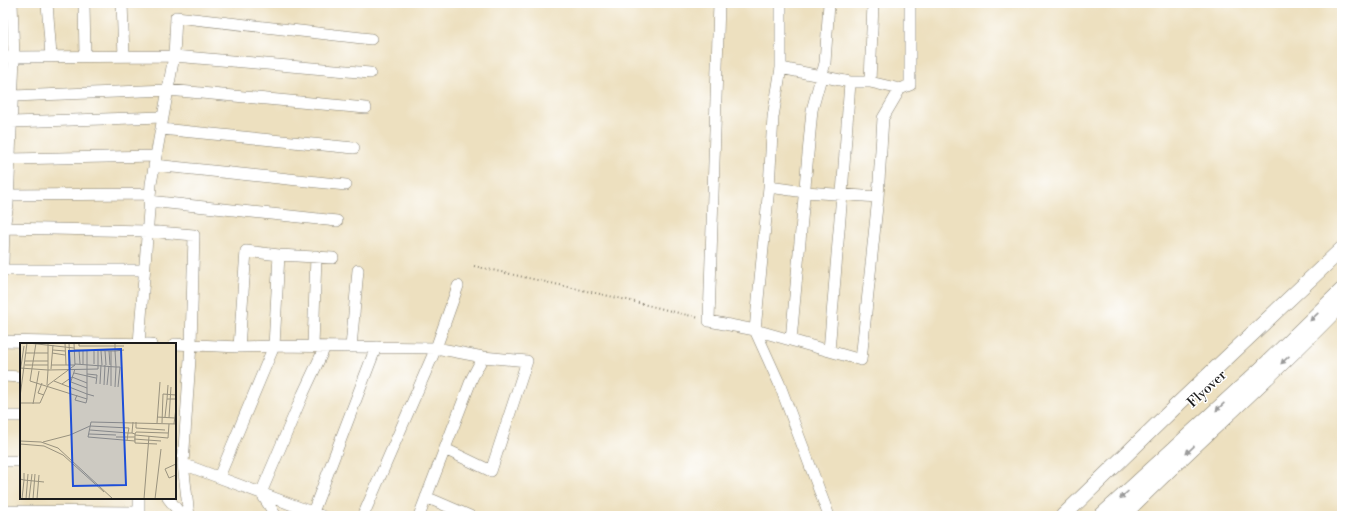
<svg xmlns="http://www.w3.org/2000/svg" width="1345" height="519" font-family="'Libre Bodoni',serif">
	<style>
		.lines { fill: none; stroke-linecap: round; stroke-linejoin: round }
		.minor-casing { stroke: #847e6e; stroke-width: 12 }
		.highway-casing { stroke: #847e6e; stroke-width: 16 }
		.path { stroke: #847e6e; stroke-width: 2; stroke-dasharray: 1 3; stroke-linecap: butt }
		.minor { stroke: #fff; stroke-width: 11 }
		.highway { stroke: #fff; stroke-width: 15 }
		.oneway { fill: #999 }
		.labels { text-anchor: middle; dominant-baseline: central; stroke-width: 3; stroke-linejoin: round; paint-order: stroke }
		.street-label { font-size: 14px; fill: #1c1c1c; stroke: #fff }
		.inset-road { fill: none; stroke: #99927e; stroke-width: 1 }
		.view { fill: #1d4ed8; fill-opacity: 0.15; stroke: #1d4ed8; stroke-width: 2 }
		.inset-edge { fill: none; stroke: #1c1c1c; stroke-width: 2 }
	</style>
	<rect width="100%" height="100%" fill="#fff"/>
	<filter id="ink" filterUnits="userSpaceOnUse"><feTurbulence type="fractalNoise" baseFrequency=".025" numOctaves="2"/><feDisplacementMap in="SourceGraphic" scale="8" xChannelSelector="R" yChannelSelector="G"/><feConvolveMatrix kernelMatrix="1 2 1 2 8 2 1 2 1" color-interpolation-filters="sRGB"/></filter>
	<filter id="wash" filterUnits="userSpaceOnUse"><feTurbulence type="fractalNoise" baseFrequency=".012" numOctaves="4" result="noise"/><feDisplacementMap in="SourceGraphic" scale="16" xChannelSelector="R" yChannelSelector="G"/><feGaussianBlur stdDeviation="0.9" result="paint"/><feColorMatrix in="noise" values="0 0 0 0 0 0 0 0 0 0 0 0 0 0 0 0 0 1.4 0 .05"/><feComposite in="paint" operator="in"/></filter>
	<g filter="url(#wash)">
		<rect width="100%" height="100%" fill="#ede0bf"/>
	</g>
	<g filter="url(#ink)">
		<g class="lines">
			<!-- minor casing -->
			<g class="minor-casing">
				<path id="minor" d="M47,3L51,56
					M84,3L85,56
					M122,3L124,56
					M719,3L709,321L755,330L861,360L878,197L883,118L900,89L910,85V3
					M781,3V68L773,117L769,187L755,330L779,383L829,516
					M3,57H14L12,3
					M781,68L850,82H870L900,89
					M370,73L174,56L176,17L371,39
					M870,82L873,3
					M13,96L168,90L366,108
					M12,122L163,117
					M161,129L354,148
					M10,159L156,156
					M154,165L346,185
					M769,187L805,192L878,197
					M9,195L150,194
					M149,201L337,221
					M4,228L147,231L194,235L191,344L183,464L189,516
					M3,262L4,228L8,204L14,57L174,56L151,184L139,344
					M3,270H144
					M791,340L812,110L825,63L829,3
					M3,341L151,344
					M175,344L239,347L274,346L436,348L363,516
					M313,346L316,256
					M239,347L246,251L279,255L333,258
					M351,347L358,270
					M829,351L842,194L850,82
					M3,376L21,377
					M3,416H21
					M445,449L491,471L527,361L483,357
					M3,461H21
					M183,464L322,516
					M219,477L274,346L279,255
					M426,497L470,516
					M168,498L182,516
					M3,511L139,512
					M313,512L376,347
					M139,516V498
					M276,516L261,493L303,394L325,347
					M419,516L472,378L483,357L436,348L458,286"/>
			</g>
			<!-- highway casing -->
			<g class="highway-casing">
				<path id="highway" d="M1063,516L1177,405L1342,249
					M1101,516L1260,370L1342,290
					M1122,516C1194,443 1272,377 1342,303"/>
			</g>
			<!-- path -->
			<path class="path" d="M474,266L627,300L699,318"/>
			<!-- minor -->
			<use href="#minor" class="minor"/>
			<!-- highway -->
			<use href="#highway" class="highway"/>
		</g>
		<!-- one-way arrows -->
		<defs><path id="oneway-solid" d="M-6-.8H1V-3.2L6.5 0L1 3.2V.8H-6Z"/></defs>
		<g class="oneway">
			<use href="#oneway-solid" transform="translate(1314 317) rotate(136)"/>
			<use href="#oneway-solid" transform="translate(1285 360) rotate(137)"/>
			<use href="#oneway-solid" transform="translate(1220 407) rotate(137)"/>
			<use href="#oneway-solid" transform="translate(1190 450) rotate(137)"/>
			<use href="#oneway-solid" transform="translate(1124 495) rotate(138)"/>
		</g>
	</g>
	<g class="labels">
		<!-- street labels -->
		<g class="street-label">
			<text transform="translate(1207 389) rotate(-43)">Flyover</text>
		</g>
	</g>
	<!-- overview -->
	<g transform="translate(20 343)">
		<rect width="156" height="156" fill="#ede0bf"/>
		<path class="inset-road" d="M8,0L54,5M16,0L10,38L67,56V51L74,53M28,0V27L78,26V7M45,0L46,22H55M49,0L50,22M59,0V3H104M95,0V8L104,7M33,7L45,8M55,7L95,8L96,24L55,21M59,7L60,21M74,8V21M81,8L82,22M85,8L86,22M89,8L90,22M6,10H28M32,10L45,12M5,18H28M63,21V7M5,22H28M31,22H46M0,25L28,27L27,42M31,26L33,2M0,30L4,3M54,30L76,35M67,31L77,32L76,41M34,38L67,51V7M51,39L67,45M22,40L18,50L24,52M42,41L52,34L67,40M80,41L81,22M84,42L85,22M87,42L89,23M148,42L147,56H156M91,43V8M49,44L55,26M95,44L96,24H100L98,44M57,52L55,57L66,60L67,56M0,54L7,0M0,60H20L28,42L55,22L54,0M13,61L19,28M137,74L155,75M145,74L147,56M149,75L151,44M116,79V85L145,87M137,80L140,39M142,80L143,51L156,52M154,81L156,65M70,87L108,90L107,98M112,90L115,91V98L68,94L71,79L156,81M69,91L96,92M115,91L116,89L148,90M115,92L148,95L149,81M96,94H115M114,96L141,98M0,98L21,99L38,105L93,156M115,98V100L137,101M23,99L50,92L70,83L109,85L108,90H112L113,79M0,101L24,103L43,112L84,149M156,121L145,126L149,135L156,132M4,130V137L24,139M0,136L4,137L2,156M6,156L8,131M9,156L12,131M13,156L15,131M17,156L19,132M124,156L129,93M135,156L141,106"/>
		<path class="view" d="M101,6L106,142L53,143L49,8Z"/>
		<rect width="156" height="156" class="inset-edge"/>
	</g>
	<!-- margin -->
	<rect width="1345" height="519" fill="none" stroke="#fff" stroke-width="16"/>
</svg>
